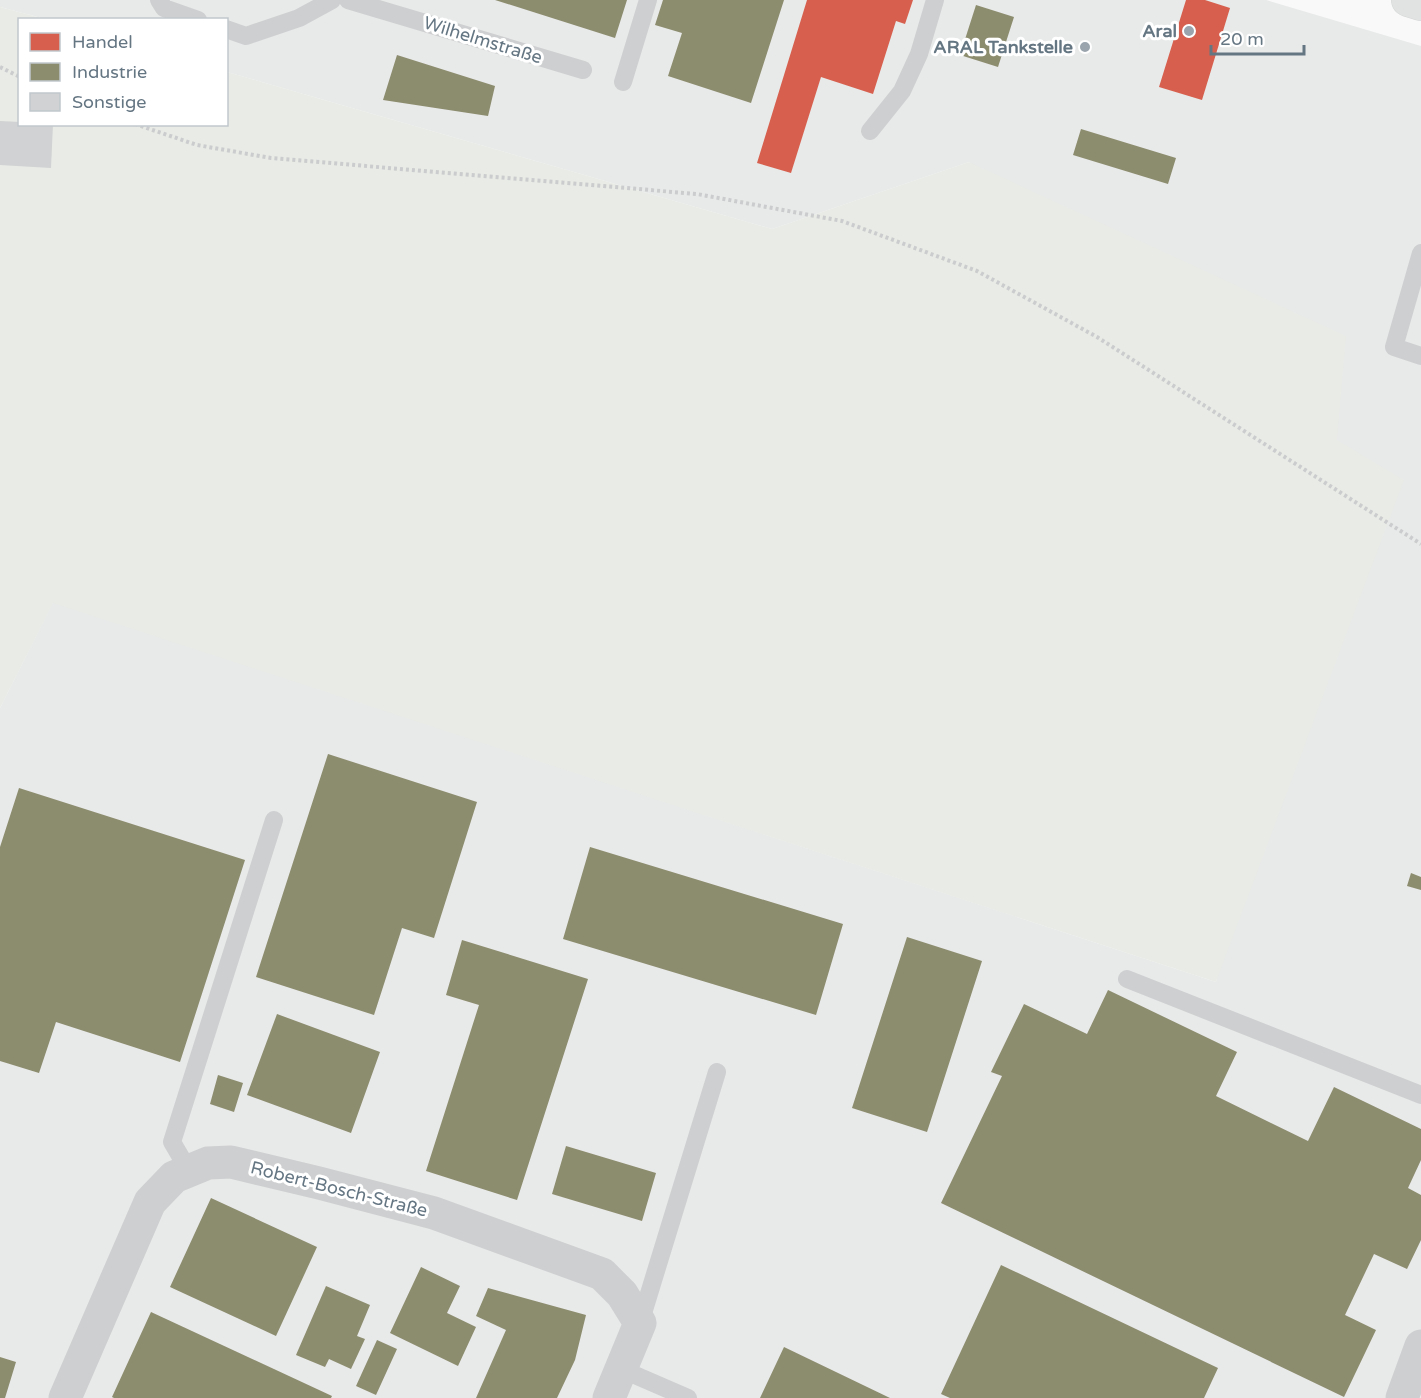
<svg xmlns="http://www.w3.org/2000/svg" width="1421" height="1398" font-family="'Varela Round',sans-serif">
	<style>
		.built { fill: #e8e9e9 }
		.green { fill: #e8ebe6 }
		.shops { fill: #d6604d }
		.industry { fill: #8c8c6e }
		.building { fill: #d0d2d3 }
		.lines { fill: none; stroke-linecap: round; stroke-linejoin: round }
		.secondary-casing { stroke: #d5d6d7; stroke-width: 34 }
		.path { stroke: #cbcccd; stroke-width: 4; stroke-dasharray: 3 3; stroke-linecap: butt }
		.service { stroke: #cecfd0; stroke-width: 18 }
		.minor { stroke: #cecfd0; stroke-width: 33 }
		.secondary { stroke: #e1e2e2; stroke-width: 33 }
		.poi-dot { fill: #99a4ac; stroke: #fff; stroke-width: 2 }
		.labels { text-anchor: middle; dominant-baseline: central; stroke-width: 6; stroke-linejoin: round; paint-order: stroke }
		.poi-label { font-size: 18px; font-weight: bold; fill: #657683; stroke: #fff; text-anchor: end }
		.street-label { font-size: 18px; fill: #657683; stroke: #fff }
	</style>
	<rect width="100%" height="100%" fill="#f9f9f9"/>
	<!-- built -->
	<path class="built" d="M0,0H1266L1421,46V1398H0V708L53,602L1216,982L1337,440L969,162L772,229L227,72L226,20L45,19L0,7Z"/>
	<!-- green -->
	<path class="green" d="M0,7L45,19L20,20V124H226L227,72L772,229L969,162L1346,336L1337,440L1404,480L1216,982L53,603L0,708Z"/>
	<!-- shops -->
	<path class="shops" d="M807,0H913L905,24L896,21L873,94L821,77L791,173L757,163Z
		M1186,0H1205L1230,8L1202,100L1159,87Z"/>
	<!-- industry -->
	<path class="industry" d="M495,0H627L615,38Z
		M663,0H784L751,103L668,76L682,33L655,25Z
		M976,5L1014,17L998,67L960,55Z
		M397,55L495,86L488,116L383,100Z
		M1081,129L1176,158L1168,184L1073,155Z
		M328,754L477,802L434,938L402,928L374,1015L256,977Z
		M19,788L245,860L180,1062L56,1022L39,1073L0,1061V847Z
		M590,847L843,924L816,1015L563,939Z
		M1411,873L1421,877V890L1407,886Z
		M907,937L982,961L927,1132L852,1108Z
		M462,940L588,979L517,1200L426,1171L479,1005L446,995Z
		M1108,990L1237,1052L1216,1096L1308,1141L1334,1087L1421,1129V1160L1408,1188L1421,1195V1240L1407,1269L1374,1254L1345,1315L1376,1330L1344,1397L941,1203L1002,1076L991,1072L1024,1004L1087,1034Z
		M277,1014L380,1052L351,1133L247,1095Z
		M218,1075L243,1083L234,1112L210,1104Z
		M566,1146L656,1173L642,1221L552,1194Z
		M211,1198L317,1247L276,1336L170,1287Z
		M1001,1265L1218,1368L1204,1398H950L941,1394Z
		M421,1267L460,1286L447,1313L476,1327L458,1366L390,1333Z
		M326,1286L370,1305L357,1336L365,1339L351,1369L329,1359L325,1367L296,1355Z
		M488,1288L586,1315L575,1360L557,1398H476L506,1330L476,1316Z
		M151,1312L332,1396L331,1398H114L112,1397Z
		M377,1340L397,1349L376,1395L356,1386Z
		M784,1347L890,1398H760Z
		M0,1357L16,1362L5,1398H0Z"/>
	<!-- building -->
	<path class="building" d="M0,121L20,122V124H53L51,168L0,165Z"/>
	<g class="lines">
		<!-- secondary casing -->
		<g class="secondary-casing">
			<path id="secondary" d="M1408,0L1421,4"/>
		</g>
		<!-- path -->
		<path class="path" d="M0,67L20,77
			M135,124L197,145L271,158L697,194L842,221L977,271L1097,337L1421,544"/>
		<!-- service -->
		<path class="service" d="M159,0L164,8L198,20
			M348,0L583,70
			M226,29L246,36L299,18L332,0
			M623,82L648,0
			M870,131L902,91L919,54L935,0
			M1421,253L1394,347L1421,356
			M1127,979L1421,1095
			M189,1171L172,1142L274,820
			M640,1323L717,1072
			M621,1369L688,1398"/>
		<!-- minor -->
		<path class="minor" d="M65,1398L150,1202L174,1177L208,1163L231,1162L319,1183L434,1213L602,1274L622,1294L640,1323L609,1398
			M1402,1398L1421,1346"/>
		<!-- secondary -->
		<use href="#secondary" class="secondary"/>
	</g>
	<!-- markers -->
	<g class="poi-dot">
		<circle cx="1189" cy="31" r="6"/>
		<circle cx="1085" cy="47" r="6"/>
	</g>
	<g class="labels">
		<!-- poi labels -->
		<g class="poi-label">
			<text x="1177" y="31">Aral</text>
			<text x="1073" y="47">ARAL Tankstelle</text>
		</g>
		<!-- street labels -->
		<g class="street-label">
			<text transform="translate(483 40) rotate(17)">Wilhelmstraße</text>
			<text transform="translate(339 1189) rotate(14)">Robert-Bosch-Straße</text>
		</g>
	</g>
	<!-- legend -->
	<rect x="18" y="18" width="210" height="108" fill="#ffffff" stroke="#c1c8cd" stroke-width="1.5"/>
	<rect x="30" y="33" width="30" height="18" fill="#d6604d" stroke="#c1c8cd" stroke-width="1.5"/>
	<text x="72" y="48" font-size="18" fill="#657683">Handel</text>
	<rect x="30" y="63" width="30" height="18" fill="#8c8c6e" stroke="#c1c8cd" stroke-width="1.5"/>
	<text x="72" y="78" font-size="18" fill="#657683">Industrie</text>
	<rect x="30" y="93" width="30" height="18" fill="#d0d2d3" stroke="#c1c8cd" stroke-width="1.5"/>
	<text x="72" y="108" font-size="18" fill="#657683">Sonstige</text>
	<!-- scale -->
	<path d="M1211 45v9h93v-9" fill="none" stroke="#657683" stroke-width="3"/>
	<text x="1220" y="45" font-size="18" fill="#657683" stroke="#ffffff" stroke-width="4.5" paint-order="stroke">20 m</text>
</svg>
